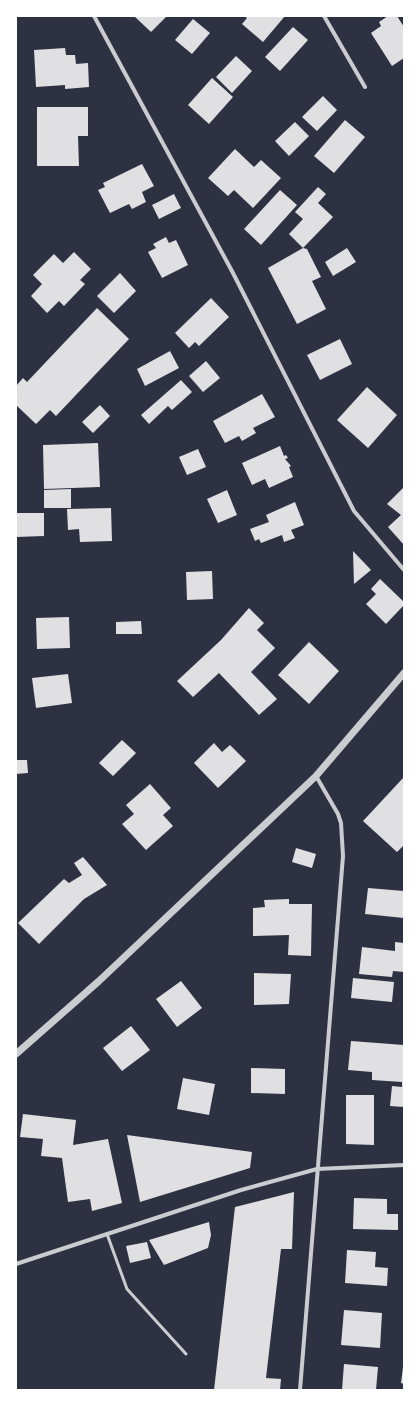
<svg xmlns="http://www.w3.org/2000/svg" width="420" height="1406" font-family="Arial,sans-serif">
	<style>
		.building { fill: #e0e0e3 }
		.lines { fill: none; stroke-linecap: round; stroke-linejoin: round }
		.service { stroke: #caccd0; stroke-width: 3 }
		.minor { stroke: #caccd0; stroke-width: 4 }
		.tertiary { stroke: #caccd0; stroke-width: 7 }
	</style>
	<rect width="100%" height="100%" fill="#2d3142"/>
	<!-- building -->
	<path class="building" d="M134,16H167L151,32Z
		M244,16H285L263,42L242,24L247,18Z
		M388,16H397L404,27V58L392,66L371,33L381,26L379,22Z
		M193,19L210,33L192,54L175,40Z
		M293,27L308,40L280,71L265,57Z
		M65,48L66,55H75L76,64L88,63L89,87L65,89V85L36,87L34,50Z
		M236,56L252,71L232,93L216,77Z
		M212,78L233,97L209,124L188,105Z
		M323,96L337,110L317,131L302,117Z
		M37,107H88V136H78L79,166H37Z
		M345,120L365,137L334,173L314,156Z
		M295,122L309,136L289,156L275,141Z
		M235,149L254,167L261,160L281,178L253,208L234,190L228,196L208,178Z
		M142,164L154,186L142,192L146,202L132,209L129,204L110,213L98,190L105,187L103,183Z
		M318,187L326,194L318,203L333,217L303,248L307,249L321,277L312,281L326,309L297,324L268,268L303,248L289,234L303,219L295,212Z
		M280,190L297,205L261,245L244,229Z
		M174,194L181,208L159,219L152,205Z
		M166,237L169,243L176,240L188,265L162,278L148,252L156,248L153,244Z
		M347,248L356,262L333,276L325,262Z
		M74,252L91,269L80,280L85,284L64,306L59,301L47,313L31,296L42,284L33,275L54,254L63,263Z
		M120,273L136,291L114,313L97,296Z
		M211,298L229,317L199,346L195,342L189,348L175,333Z
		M97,308L129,339L56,416L50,410L36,424L16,405V386L23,378L27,382Z
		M340,339L352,364L320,380L307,355Z
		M170,351L179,368L145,386L137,369Z
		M206,361L220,378L203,392L189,376Z
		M181,380L192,392L172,410L168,406L149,424L141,415Z
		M367,387L397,415L368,448L337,420Z
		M262,394L275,417L253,428L256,433L242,441L239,436L225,443L213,421Z
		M100,405L110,416L93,433L82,422Z
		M98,443L100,487L44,489L43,445Z
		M280,446L284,456L286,455L288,458L285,459L291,466L289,467L293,477L269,488L265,479L252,485L242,463Z
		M198,449L206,467L187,475L179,457Z
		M404,487L403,520L404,545L388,527L401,515L387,504Z
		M71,489V508H44V490Z
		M227,490L237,515L218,523L207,499Z
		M295,502L304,525L291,530L295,538L284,542L282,535L261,543L259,539L255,541L250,529L269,522L266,515Z
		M111,508L112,541L80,542L79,529L68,530L67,509Z
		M16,513H44V536L16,537Z
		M353,551L371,570L354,584Z
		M212,571L213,599L187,600L186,572Z
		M380,579L404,602V605L386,624L366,604L376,594L371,589Z
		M249,608L264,623L257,630L275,648L251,672L277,699L259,715L219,673L193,697L177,681L221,640Z
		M69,617L70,648L37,649L36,618Z
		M141,621L142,634H116V622Z
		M309,642L339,671L309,704L278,675Z
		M68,674L72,703L36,708L32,678Z
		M122,740L136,753L113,776L99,763Z
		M214,743L222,752L230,745L246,761L218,788L194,763Z
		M16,760H27L28,773L16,774Z
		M404,777V845L397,852L363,821Z
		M150,784L171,808L163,815L173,826L146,850L122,824L134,814L126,805Z
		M296,848L316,854L312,868L292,862Z
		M83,857L107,885L84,899L39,944L18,923L64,879L69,883L82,875L74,863Z
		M368,888L404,891V918L365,914Z
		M289,899V904H312L311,956L288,955L289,935L253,936V908L265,907L264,900Z
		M395,942L404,943V972L393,971L392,977L359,974L362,947L395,951Z
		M254,973L291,974L289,1004L254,1005Z
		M353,978L394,982L392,1002L351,998Z
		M181,981L202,1008L177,1027L156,999Z
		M131,1026L150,1050L122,1071L103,1048Z
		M351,1041L404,1045V1107L390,1106L392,1086L402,1087V1082L372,1080V1072L348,1070Z
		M251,1068L285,1069V1094L251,1093Z
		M183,1078L215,1084L209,1115L177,1109Z
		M346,1095H374V1145L346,1144Z
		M23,1114L76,1120L73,1145L108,1139L122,1203L92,1211L90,1199L68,1202L62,1158L41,1156L43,1139L20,1137Z
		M127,1135L252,1152L250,1168L140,1202Z
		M294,1192L292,1249H281L266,1378L281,1379L280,1390H214L235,1207Z
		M354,1198L387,1199V1214H398V1230L353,1229Z
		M209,1222L211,1235L208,1248L164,1265L149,1240Z
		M147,1242L151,1258L130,1263L126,1246Z
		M347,1250L376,1252L375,1267L388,1268L387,1286L345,1283Z
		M344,1310L382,1313L380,1348L341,1345Z
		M344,1364L378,1367L376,1390H342Z
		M403,1367H404V1384L401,1383Z"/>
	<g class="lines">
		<!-- service -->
		<path class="service" d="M107,1234L127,1289L186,1354"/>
		<!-- minor -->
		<path class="minor" d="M94,16L233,273L354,511L404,570
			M324,16L365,87
			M16,1264L241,1190L317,1169L404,1165
			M300,1390L343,856L341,823L338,814L316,776"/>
		<!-- tertiary -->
		<path class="tertiary" d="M16,1054L99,981L316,776L404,673"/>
	</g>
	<!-- border -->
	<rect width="420" height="1406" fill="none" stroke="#ffffff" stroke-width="34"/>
</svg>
